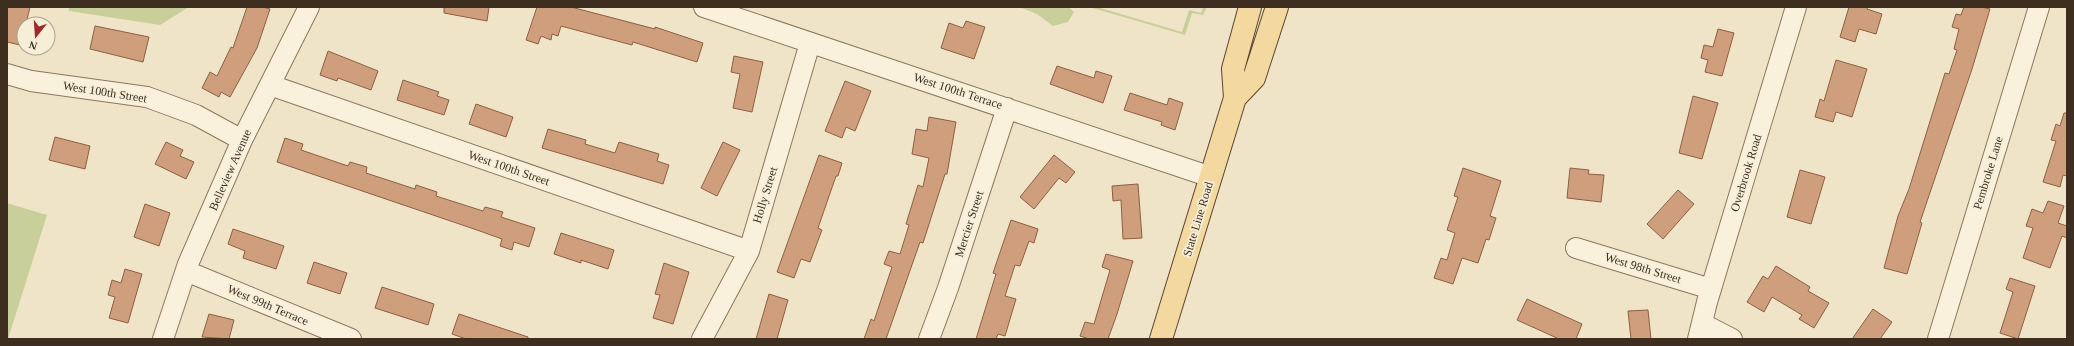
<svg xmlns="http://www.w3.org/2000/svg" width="2074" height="346" font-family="Georgia,serif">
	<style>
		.green { fill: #c9cf9b }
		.building { fill: #cf9f7d; stroke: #8d5f41 }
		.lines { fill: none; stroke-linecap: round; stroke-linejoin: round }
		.minor-casing { stroke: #8d765c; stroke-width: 22 }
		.major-casing { stroke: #5b4430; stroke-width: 24 }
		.minor { stroke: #faf1dc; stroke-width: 20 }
		.major { stroke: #f3d9a0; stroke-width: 22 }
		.labels { text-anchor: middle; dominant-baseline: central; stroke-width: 3.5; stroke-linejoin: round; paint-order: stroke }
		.street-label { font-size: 12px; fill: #3d2e20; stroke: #f7eed8 }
	</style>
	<rect width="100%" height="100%" fill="#f0e4c8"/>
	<!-- green -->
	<path class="green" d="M69,7H189L160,25L69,11Z
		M1019,7H1069L1074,12L1068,22L1053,26L1037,14Z
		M1089,7H1097L1182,32L1189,10L1201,13L1203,7H1207L1203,15L1192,13L1185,35Z
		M7,203L47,215L8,339H7Z"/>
	<!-- building -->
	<path class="building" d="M7,7H30L26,24H24L20,45L7,42Z
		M247,7H263L270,9L257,48L230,97L221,92L219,97L202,88L210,72L217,76L231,47L233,48Z
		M444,7H489L487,21L444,13Z
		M537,7H571L655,29V27L703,43L697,62L633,42L632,45L561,26L558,36L552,34L551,40L541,36L538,44L526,40Z
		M1849,7H1868L1867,9L1882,14L1876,34L1859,29L1855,42L1840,37Z
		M1964,7H1982L1990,9L1972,69L1920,222L1922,223L1907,274L1884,268L1898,216L1909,189L1945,73L1949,74L1957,50L1954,49L1959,29L1952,27L1956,14L1961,15Z
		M966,21L985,27L974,59L941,48L949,23L963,28Z
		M95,26L149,37L143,62L90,49Z
		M1718,29L1734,33L1722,76L1705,72L1708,60L1701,58L1704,45L1713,47Z
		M328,51L378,71L371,90L338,78L337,81L320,75Z
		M734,56L763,62L752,112L733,108L740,74L731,72Z
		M1836,60L1867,69L1852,117L1836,112L1833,122L1815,117L1820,99L1824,101Z
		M1057,66L1094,78L1096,71L1112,76L1103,103L1050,84Z
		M403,80L439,92L437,96L449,100L444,115L397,100Z
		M845,81L871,91L855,131L846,127L842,138L825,131Z
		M1130,93L1167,105L1169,98L1183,103L1175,130L1161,125L1162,122L1124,110Z
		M1693,96L1718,103L1702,159L1679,153Z
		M476,104L513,117L506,137L469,124Z
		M2064,113H2067V176L2063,175L2060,187L2043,182L2056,141L2051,140L2056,124L2060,126Z
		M929,117L956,122L947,174H945L923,243L920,242L886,339H864L871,319L874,321L892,267L884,264L889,251L900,254L909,225L906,224L918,185L923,187L929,158L912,154L916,129L927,131Z
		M548,129L586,140L585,144L615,153L619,142L659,154L657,161L669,165L663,184L542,148Z
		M55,137L90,146L85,169L49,160Z
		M285,138L303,144L301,150L348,166L350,162L367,167L366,173L415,189L416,185L437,192L436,196L483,211L485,207L503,212L501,217L535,228L529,247L514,242L512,250L500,246L502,239L477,230L277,162Z
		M166,142L183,150L180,156L194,162L186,179L155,164Z
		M723,142L740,150L717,196L701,188Z
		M819,155L842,163L838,176H836L818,228L822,230L810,262L801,259L794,278L777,272Z
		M1054,155L1075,172L1066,183L1059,178L1034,209L1020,197Z
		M1463,168L1501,181L1490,216L1496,218L1489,240L1486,239L1478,263L1462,258L1453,284L1434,278L1441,258L1447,260L1455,233L1447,230L1458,197L1454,196Z
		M1570,168L1589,170L1588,174L1604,175L1601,202L1567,198Z
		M1800,170L1825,177L1811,224L1787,217Z
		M1138,184L1142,238L1123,239L1121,200L1113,201L1112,186Z
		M1678,190L1694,204L1663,239L1647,224Z
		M2048,201L2064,206L2058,223L2067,226V238L2062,236L2050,268L2023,258L2033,228L2026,226L2032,209L2043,213Z
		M145,204L170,213L159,246L134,237Z
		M1011,220L1038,229L1034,243L1029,241L1020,266L1015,265L1005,296L1016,299L1005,336L998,334L996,339H976L996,274L993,273Z
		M233,229L284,246L276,269L243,258L245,251L228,244Z
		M561,233L614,250L608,269L581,260V263L554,254Z
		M1106,254L1133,261L1117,314L1108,339H1089L1080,336L1085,322L1094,324L1110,270L1102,267Z
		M314,262L347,273L340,294L307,283Z
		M664,263L689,272L673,324L653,318L660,295L655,294Z
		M1776,266L1810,287L1808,291L1829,303L1814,328L1799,319L1802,315L1772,297L1764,312L1747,302L1763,276L1768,279Z
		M125,269L142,274L128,323L109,318L115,297L108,295L112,280L121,283Z
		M2010,278L2035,286L2018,339L2000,333L2013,292L2006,289Z
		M382,287L434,304L428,325L375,308Z
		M769,294L788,300L777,339H756Z
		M1527,299L1582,324L1576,339H1559L1517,320Z
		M1873,309L1892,322L1880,339H1852Z
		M1648,310L1651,339H1631L1628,311Z
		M209,314L234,320L229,339L202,337Z
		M459,314L528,337V339H466L452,334Z"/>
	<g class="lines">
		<!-- minor casing -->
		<g class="minor-casing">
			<path id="minor" d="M704,7L1211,177
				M7,74L31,81L147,97L196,115L242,140
				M270,85L749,251
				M1576,248L1711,289
				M186,271L351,339
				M1703,324L1732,339
				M163,339L188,264L242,140L309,7
				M702,339L749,251L810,43
				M929,339L948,288L1007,108
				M1698,339L1707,302L1796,7
				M1938,339L2039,7"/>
		</g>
		<!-- major casing -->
		<g class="major-casing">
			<path id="major" d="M1235,98L1254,78L1277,7
				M1161,339L1235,98L1233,69L1250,7"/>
		</g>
		<!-- minor -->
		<use href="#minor" class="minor"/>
		<!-- major -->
		<use href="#major" class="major"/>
	</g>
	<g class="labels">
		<!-- street labels -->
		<g class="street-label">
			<text transform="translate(958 91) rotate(18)">West 100th Terrace</text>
			<text transform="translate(105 92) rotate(9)">West 100th Street</text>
			<text transform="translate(509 168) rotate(19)">West 100th Street</text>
			<text transform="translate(230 170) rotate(-66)">Belleview Avenue</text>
			<text transform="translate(1746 173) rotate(-73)">Overbrook Road</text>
			<text transform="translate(1988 173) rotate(-73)">Pembroke Lane</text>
			<text transform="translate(765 195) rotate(-73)">Holly Street</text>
			<text transform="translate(1198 219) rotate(-73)">State Line Road</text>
			<text transform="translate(969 224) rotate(-72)">Mercier Street</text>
			<text transform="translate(1643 268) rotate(17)">West 98th Street</text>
			<text transform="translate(268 305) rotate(23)">West 99th Terrace</text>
		</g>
	</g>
	<!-- border -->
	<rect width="2074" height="346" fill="none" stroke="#3d2e20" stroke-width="16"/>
	<!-- north arrow -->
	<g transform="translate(36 36) rotate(197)"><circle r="19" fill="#f7eed8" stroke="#ada18e"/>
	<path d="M0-3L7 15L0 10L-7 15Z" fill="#9e2a2b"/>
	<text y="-6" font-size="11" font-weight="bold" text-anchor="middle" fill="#3d2e20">N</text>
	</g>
</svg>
